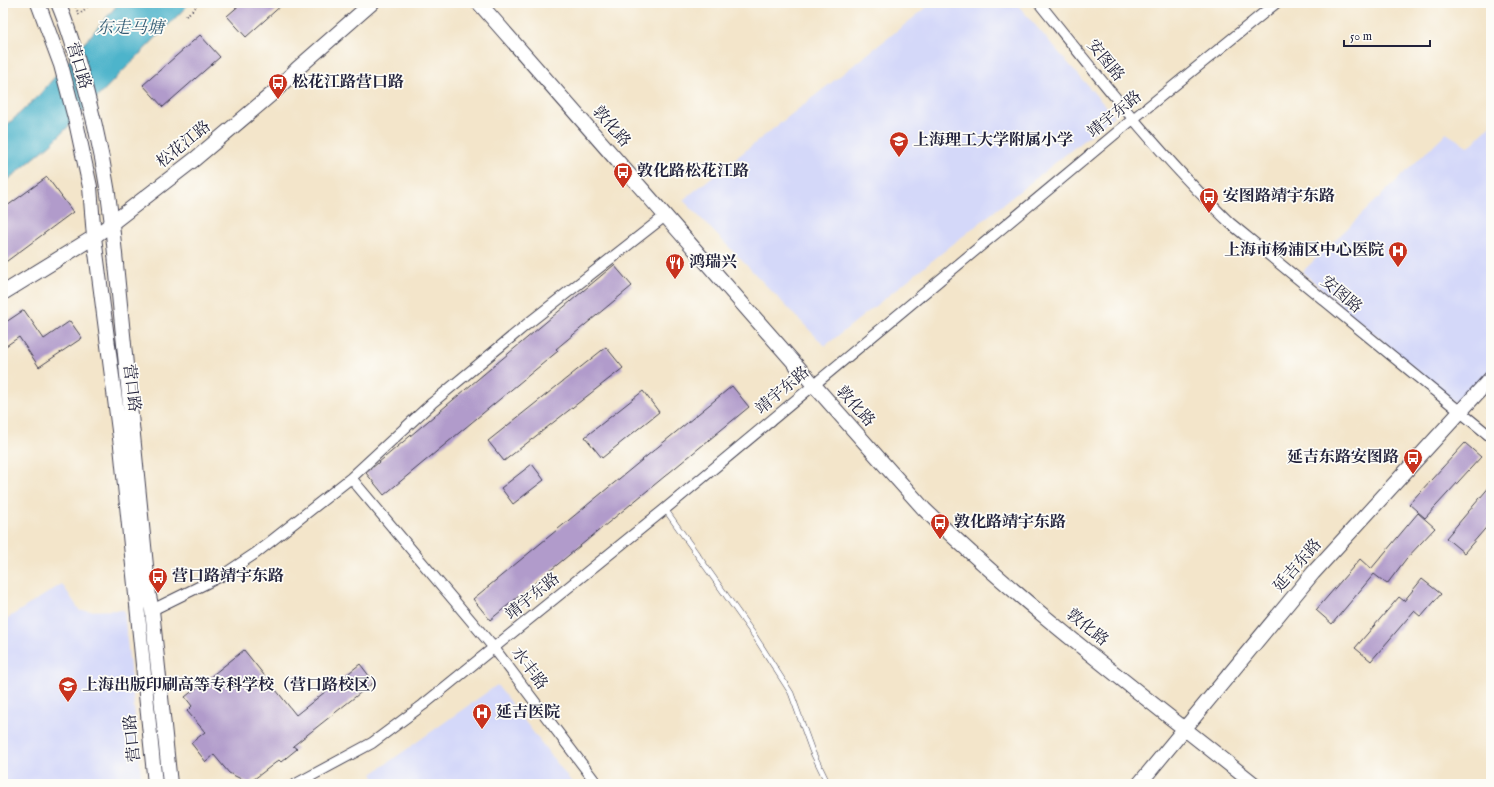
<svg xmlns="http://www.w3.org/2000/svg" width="1494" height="787" font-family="'IM FELL English','Noto Serif SC',serif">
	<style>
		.built { fill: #d4d8f9 }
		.water { fill: #4db4cb; stroke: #386b83 }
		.building { fill: #b19bcb }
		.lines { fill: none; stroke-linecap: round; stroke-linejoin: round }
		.lane-casing { stroke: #413f50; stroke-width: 6 }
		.street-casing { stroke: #413f50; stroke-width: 12 }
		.secondary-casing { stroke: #413f50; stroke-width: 16 }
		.path { stroke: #413f50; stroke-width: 2; stroke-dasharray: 1 3; stroke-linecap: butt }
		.lane { stroke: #fff; stroke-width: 5 }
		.street { stroke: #fff; stroke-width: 10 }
		.secondary { stroke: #fff; stroke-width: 14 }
		.labels { text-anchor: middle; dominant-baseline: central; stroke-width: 3.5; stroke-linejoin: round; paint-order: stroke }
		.street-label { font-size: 16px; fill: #22223b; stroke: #fdfcf7 }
		.poi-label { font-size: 16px; font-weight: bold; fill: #22223b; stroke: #fdfcf7; text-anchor: start }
		.water-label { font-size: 17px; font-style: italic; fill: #335c75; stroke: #fdfcf7 }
	</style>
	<rect width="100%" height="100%" fill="#fdfcf7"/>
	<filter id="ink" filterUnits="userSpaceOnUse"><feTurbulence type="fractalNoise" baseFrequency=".025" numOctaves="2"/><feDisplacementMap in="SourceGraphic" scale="8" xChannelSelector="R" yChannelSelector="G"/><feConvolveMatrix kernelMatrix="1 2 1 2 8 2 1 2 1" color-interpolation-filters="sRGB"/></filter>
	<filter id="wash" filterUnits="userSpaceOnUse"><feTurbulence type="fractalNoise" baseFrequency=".012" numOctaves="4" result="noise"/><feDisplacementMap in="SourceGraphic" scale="16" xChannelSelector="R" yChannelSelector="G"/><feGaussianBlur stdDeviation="0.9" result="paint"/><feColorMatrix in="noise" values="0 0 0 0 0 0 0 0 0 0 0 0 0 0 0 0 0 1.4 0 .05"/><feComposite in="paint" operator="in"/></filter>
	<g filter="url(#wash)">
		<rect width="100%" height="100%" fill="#f3e5ca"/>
		<!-- built -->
		<path class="built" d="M932,3H1016L1114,116L825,346L683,200Z
			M1491,125V370L1458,405L1302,272L1446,133L1469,147Z
			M62,584L80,611L124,610L142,784H3V621Z
			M497,685L573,784H378L372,774Z"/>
		<!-- water -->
		<path class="water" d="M119,3H190L52,143L3,184V129L40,94Z"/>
		<g id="blocks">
			<!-- building -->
			<path class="building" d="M242,3H284L246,37L227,16Z
				M200,35L220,57L163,107L143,85Z
				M47,177L73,212L3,264V209Z
				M614,265L632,286L556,349L558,351L384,495L366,473Z
				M24,310L44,339L70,321L82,338L39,367L19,337L3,348V324Z
				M606,347L623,368L504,461L488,441Z
				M732,386L749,407L490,620L473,599Z
				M643,391L659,412L602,458L585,437Z
				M1465,443L1481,457L1425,518L1409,504Z
				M532,464L544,480L513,504L501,488Z
				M1491,485V522L1464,553L1446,538Z
				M1418,513L1435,528L1406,559L1387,584L1374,574L1332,624L1316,610L1360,559L1371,569Z
				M1422,579L1441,594L1421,617L1414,611L1371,661L1355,648L1399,597L1404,601Z
				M244,650L296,715L360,664L374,682L293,746L297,749L281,762L279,760L249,783L229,773L214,755L206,762L191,743L205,732L187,711L192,706L185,697Z"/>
		</g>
	</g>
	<g filter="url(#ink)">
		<use href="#blocks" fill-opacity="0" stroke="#413f50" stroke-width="1"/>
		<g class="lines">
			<!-- lane casing -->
			<g class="lane-casing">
				<path id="lane" d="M665,509L754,635L791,693L812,751L828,784"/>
			</g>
			<!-- street casing -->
			<g class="street-casing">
				<path id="street" d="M1039,3C1100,79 1160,156 1230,223L1491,437
					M351,478L494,648L597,784
					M152,610L223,575L256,553L351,478L432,403L526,325L665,216
					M296,784L372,743L423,705L665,509L1133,119L1276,3"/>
			</g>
			<!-- secondary casing -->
			<g class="secondary-casing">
				<path id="secondary" d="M38,3L61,65L76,122L90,187L94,237L121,446L155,784
					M58,3C70,31 78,60 86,90C98,134 107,178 112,224L149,596L152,610L170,784
					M479,3C628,172 774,342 924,509C1026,608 1143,695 1254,784
					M3,293L94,237L195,159L273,93L298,68L372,3
					M1139,784L1313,573L1491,378"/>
			</g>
			<!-- path -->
			<path class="path" d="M74,3L79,15L91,3
				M194,3L197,6
				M186,16L200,3"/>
			<!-- lane -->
			<use href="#lane" class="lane"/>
			<!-- street -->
			<use href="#street" class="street"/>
			<!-- secondary -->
			<use href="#secondary" class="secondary"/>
		</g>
	</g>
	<!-- icons -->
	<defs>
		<g id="bus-pin" transform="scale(1)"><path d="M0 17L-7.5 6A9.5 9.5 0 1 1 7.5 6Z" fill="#c8321e" stroke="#fdfcf7"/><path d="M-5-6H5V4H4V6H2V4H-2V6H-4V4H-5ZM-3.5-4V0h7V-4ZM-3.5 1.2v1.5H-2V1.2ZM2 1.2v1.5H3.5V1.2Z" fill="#fff"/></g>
		<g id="school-pin" transform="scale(1)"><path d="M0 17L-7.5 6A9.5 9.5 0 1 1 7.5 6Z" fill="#c8321e" stroke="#fdfcf7"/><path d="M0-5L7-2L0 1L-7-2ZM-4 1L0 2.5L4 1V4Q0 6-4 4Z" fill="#fff"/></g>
		<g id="hospital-pin" transform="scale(1)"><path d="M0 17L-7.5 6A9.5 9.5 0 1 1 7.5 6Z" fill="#c8321e" stroke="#fdfcf7"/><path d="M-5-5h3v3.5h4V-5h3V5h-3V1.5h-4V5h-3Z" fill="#fff"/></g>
		<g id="restaurant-pin" transform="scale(1)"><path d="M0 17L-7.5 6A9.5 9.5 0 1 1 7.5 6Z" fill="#c8321e" stroke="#fdfcf7"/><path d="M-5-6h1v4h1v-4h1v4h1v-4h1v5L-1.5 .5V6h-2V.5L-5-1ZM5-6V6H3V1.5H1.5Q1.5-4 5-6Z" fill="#fff"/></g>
		<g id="university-pin" transform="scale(1)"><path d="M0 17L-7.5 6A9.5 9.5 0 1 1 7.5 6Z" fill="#c8321e" stroke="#fdfcf7"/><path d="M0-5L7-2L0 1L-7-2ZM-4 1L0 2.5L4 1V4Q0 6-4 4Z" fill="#fff"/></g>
	</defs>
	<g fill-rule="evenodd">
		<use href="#bus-pin" x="278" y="83"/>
		<use href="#school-pin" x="899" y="141"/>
		<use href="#bus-pin" x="623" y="172"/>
		<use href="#bus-pin" x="1209" y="197"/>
		<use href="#hospital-pin" x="1398" y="251"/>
		<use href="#restaurant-pin" x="675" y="263"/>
		<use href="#bus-pin" x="1413" y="458"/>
		<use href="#bus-pin" x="940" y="523"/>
		<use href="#bus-pin" x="158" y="577"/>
		<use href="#university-pin" x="68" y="686"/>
		<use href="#hospital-pin" x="482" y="713"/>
	</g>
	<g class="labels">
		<!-- street labels -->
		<g class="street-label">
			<text transform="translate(1105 61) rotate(51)">安图路</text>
			<text transform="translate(78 66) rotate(73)">营口路</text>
			<text transform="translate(1115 115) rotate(-39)">靖宇东路</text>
			<text transform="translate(611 127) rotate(49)">敦化路</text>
			<text transform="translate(184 145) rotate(-39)">松花江路</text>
			<text transform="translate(1341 295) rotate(40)">安图路</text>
			<text transform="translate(131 388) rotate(83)">营口路</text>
			<text transform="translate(783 391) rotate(-40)">靖宇东路</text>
			<text transform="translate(855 407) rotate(48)">敦化路</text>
			<text transform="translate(1298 566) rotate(-49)">延吉东路</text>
			<text transform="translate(533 597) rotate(-39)">靖宇东路</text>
			<text transform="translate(1087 628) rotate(39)">敦化路</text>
			<text transform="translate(529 669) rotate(53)">水丰路</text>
			<text transform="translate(133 738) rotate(-96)">营口路</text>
		</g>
		<!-- poi labels -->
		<g class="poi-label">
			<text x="292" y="83">松花江路营口路</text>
			<text x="913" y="141">上海理工大学附属小学</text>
			<text x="637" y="172">敦化路松花江路</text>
			<text x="1223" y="197">安图路靖宇东路</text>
			<text x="1384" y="251" text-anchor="end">上海市杨浦区中心医院</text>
			<text x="689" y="263">鸿瑞兴</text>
			<text x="1399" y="458" text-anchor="end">延吉东路安图路</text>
			<text x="954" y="523">敦化路靖宇东路</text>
			<text x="172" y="577">营口路靖宇东路</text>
			<text x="82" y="686">上海出版印刷高等专科学校（营口路校区）</text>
			<text x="496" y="713">延吉医院</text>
		</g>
		<!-- water labels -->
		<g class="water-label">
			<text x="130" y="28">东走马塘</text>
		</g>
	</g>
	<!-- margin -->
	<rect width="1494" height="787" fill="none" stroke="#fdfcf7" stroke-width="16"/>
	<!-- scale -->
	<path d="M1344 40v6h86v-6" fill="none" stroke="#22223b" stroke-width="2"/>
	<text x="1350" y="40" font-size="12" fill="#22223b" stroke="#fdfcf7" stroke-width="3" paint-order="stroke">50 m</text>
</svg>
